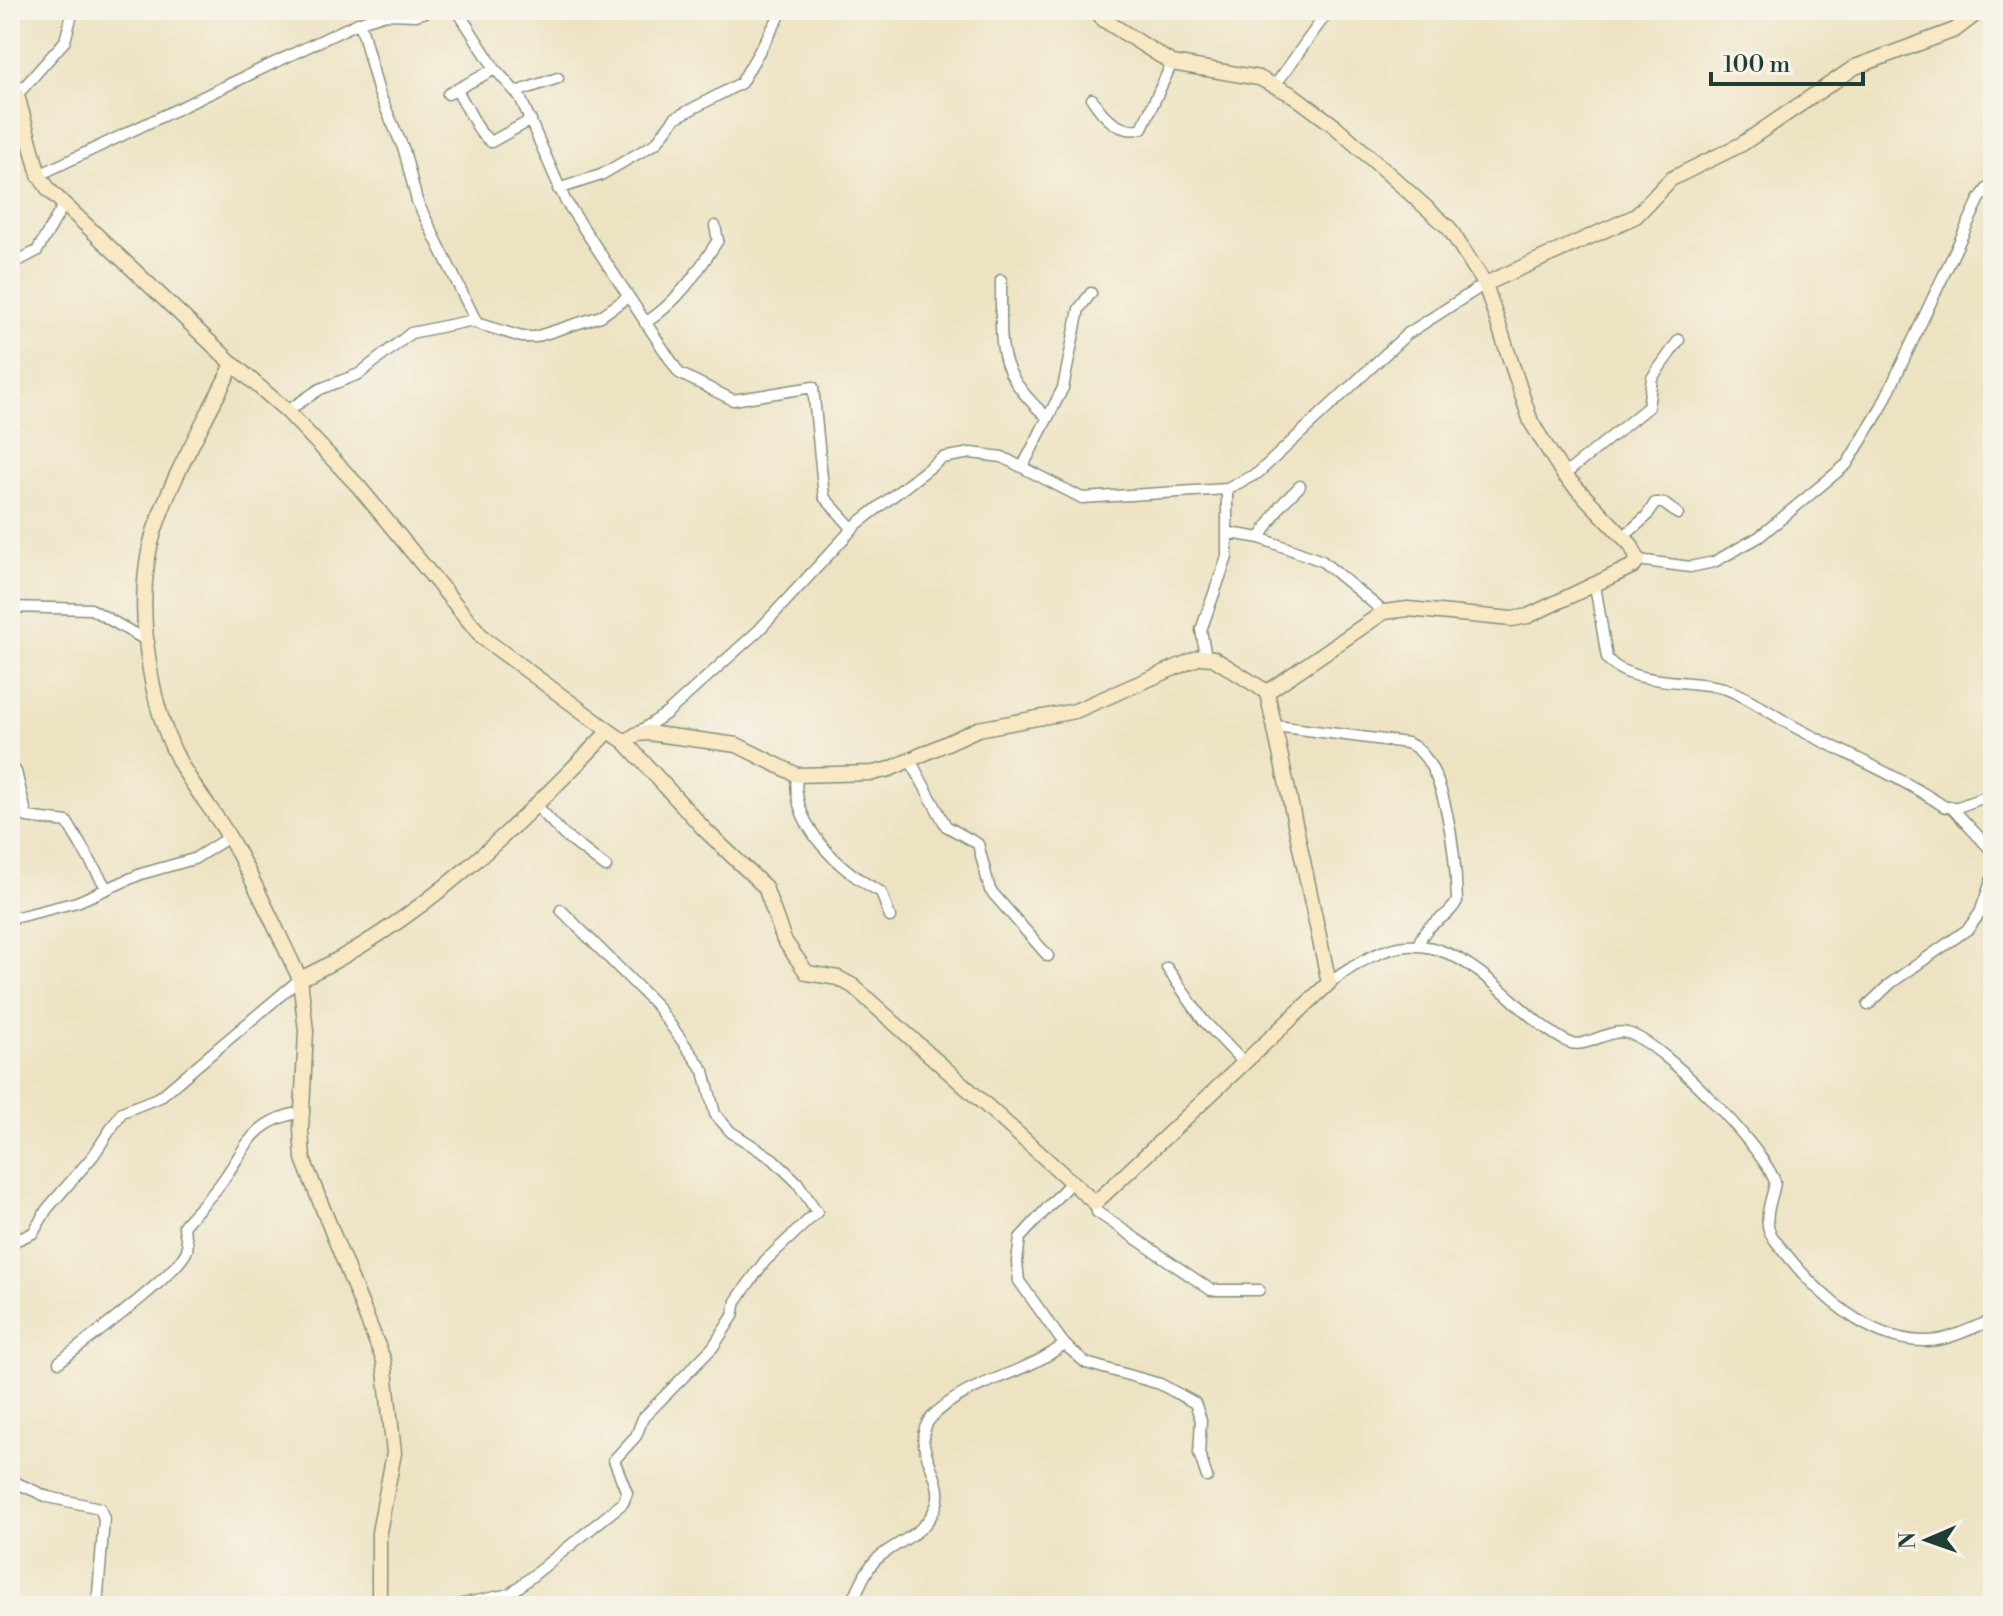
<svg xmlns="http://www.w3.org/2000/svg" width="2003" height="1616" font-family="'Libre Bodoni',serif">
	<style>
		.lines { fill: none; stroke-linecap: round; stroke-linejoin: round }
		.street-casing { stroke: #86907c; stroke-width: 13 }
		.secondary-casing { stroke: #86907c; stroke-width: 17 }
		.street { stroke: #fff; stroke-width: 10 }
		.secondary { stroke: #f8e8c3; stroke-width: 14 }
	</style>
	<rect width="100%" height="100%" fill="#f7f3e8"/>
	<filter id="ink" filterUnits="userSpaceOnUse"><feTurbulence type="fractalNoise" baseFrequency=".0125" numOctaves="2"/><feDisplacementMap in="SourceGraphic" scale="16" xChannelSelector="R" yChannelSelector="G"/><feConvolveMatrix kernelMatrix="1 2 1 2 8 2 1 2 1" color-interpolation-filters="sRGB"/></filter>
	<filter id="wash" filterUnits="userSpaceOnUse"><feTurbulence type="fractalNoise" baseFrequency=".006" numOctaves="4" result="noise"/><feDisplacementMap in="SourceGraphic" scale="32" xChannelSelector="R" yChannelSelector="G"/><feGaussianBlur stdDeviation="1.8" result="paint"/><feColorMatrix in="noise" values="0 0 0 0 0 0 0 0 0 0 0 0 0 0 0 0 0 1.4 0 .05"/><feComposite in="paint" operator="in"/></filter>
	<g filter="url(#wash)">
		<rect width="100%" height="100%" fill="#ede3c3"/>
	</g>
	<g filter="url(#ink)">
		<g class="lines">
			<!-- street casing -->
			<g class="street-casing">
				<path id="street" d="M457,10L495,69L520,97L565,200L679,373L733,400L813,387L824,497L852,528
					M360,22L379,93L404,150L417,201L476,321
					M1276,84L1329,10
					M457,90L481,133L491,142L531,120
					M516,92L558,78
					M448,94L495,69
					M17,95L65,41L73,10
					M1092,99C1103,116 1119,135 1142,128L1172,63
					M39,175L360,22L386,14L416,15L432,10
					M558,189L601,175L656,143L675,118L741,83L783,10
					M10,265L37,251L63,206
					M1001,280C1002,348 993,369 1048,418
					M645,323C678,302 697,273 718,240L715,226
					M287,411L320,389L359,374L411,333L469,321L522,337H535L601,316L628,297
					M1023,466L1063,388L1079,309L1091,293
					M1564,475L1648,407L1652,378L1679,340
					M1230,533L1260,538L1322,561L1384,612
					M1623,537L1646,517L1655,503H1663L1678,514
					M1260,538L1280,506L1300,486
					M1638,560L1690,567L1714,562L1759,537L1847,464L1880,410L1980,198L1993,181
					M1595,585L1607,658C1627,686 1693,679 1723,688C1748,696 1771,714 1793,726C1845,754 1896,774 1945,807H1958L1993,794
					M10,607L91,609L149,642
					M1206,657L1201,630L1227,557V489
					M1276,726L1407,743C1448,757 1456,865 1457,901C1447,921 1428,919 1419,943
					M639,732L667,713L759,630L857,524L942,458L971,453L1002,457L1082,498L1227,489L1258,473L1407,334L1485,284
					M910,760L946,826L978,844L990,890L1048,956
					M10,764L16,772L27,817L67,822L107,889
					M797,775C790,825 842,873 881,892L890,917
					M537,806L564,835L606,867
					M1952,808L1993,852
					M10,919L77,902L141,874L194,859L229,837
					M1167,968L1203,1020L1244,1063
					M1329,983C1391,938 1428,929 1492,982C1517,1002 1538,1027 1568,1042C1586,1050 1607,1028 1627,1033C1661,1040 1764,1149 1775,1182C1773,1197 1764,1214 1769,1230C1772,1239 1781,1247 1787,1255C1819,1295 1868,1340 1923,1341C1947,1342 1971,1328 1993,1320
					M1868,1005L1891,983L1968,929L1980,913L1993,876
					M1071,1182L1020,1238L1017,1262L1019,1281L1064,1344L1086,1363L1160,1384L1195,1403L1201,1420L1199,1453L1207,1477
					M1095,1203L1097,1212L1211,1290H1259
					M10,1243L33,1233L47,1209L93,1156L122,1112L160,1097L300,979
					M59,1362C82,1344 180,1273 187,1250C190,1242 183,1233 184,1225C196,1211 210,1198 221,1183C248,1146 251,1120 304,1112
					M10,1480L48,1497L100,1508L104,1519L97,1606
					M452,1606L510,1594L623,1503L627,1493L614,1460L636,1436L643,1418L713,1347L733,1316L736,1301L765,1261L817,1212L797,1182L773,1159L731,1132L715,1114L704,1071L656,1005L561,910
					M850,1606C858,1591 865,1569 878,1558C899,1540 925,1535 936,1506C948,1478 907,1445 931,1418C966,1380 1025,1376 1064,1344"/>
			</g>
			<!-- secondary casing -->
			<g class="secondary-casing">
				<path id="secondary" d="M1095,10L1104,20L1172,63L1259,78L1293,95L1336,127L1449,228L1485,284
					M10,92L17,95L39,175L49,190L233,364C207,418 174,472 155,529C133,595 147,700 179,761C193,788 214,811 229,837C256,883 277,932 300,979C421,922 518,826 609,731L625,742L705,830L765,887L784,940L807,973L838,978L853,986L1095,1203L1329,983L1267,692L1384,612L1408,609L1512,619L1528,616L1633,566L1638,560L1631,545L1564,475L1531,422L1485,284L1636,216L1671,179L1742,144L1855,67L1955,30L1981,10
					M233,364L287,411L359,487L483,638L609,731
					M625,742L637,734L648,733L737,745L797,775L873,773L890,769L978,729L1075,711L1200,657L1213,658L1267,692
					M300,979L306,1031L301,1130L303,1159L384,1361L394,1453L379,1532V1606"/>
			</g>
			<!-- street -->
			<use href="#street" class="street"/>
			<!-- secondary -->
			<use href="#secondary" class="secondary"/>
		</g>
	</g>
	<!-- margin -->
	<rect width="2003" height="1616" fill="none" stroke="#f7f3e8" stroke-width="40"/>
	<!-- north arrow -->
	<g transform="translate(1927 1540) rotate(268)" stroke="#f7f3e8" stroke-width="6" paint-order="stroke">
	<path d="M0-6L14 30L0 20L-14 30Z" fill="#1f3d34"/>
	<text y="-12" font-size="22" font-weight="bold" text-anchor="middle" fill="#1f3d34">N</text>
	</g>
	<!-- scale -->
	<path d="M1711 72v12h152v-12" fill="none" stroke="#1f3d34" stroke-width="4"/>
	<text x="1723" y="72" font-size="24" fill="#1f3d34" stroke="#f7f3e8" stroke-width="6" paint-order="stroke">100 m</text>
</svg>
